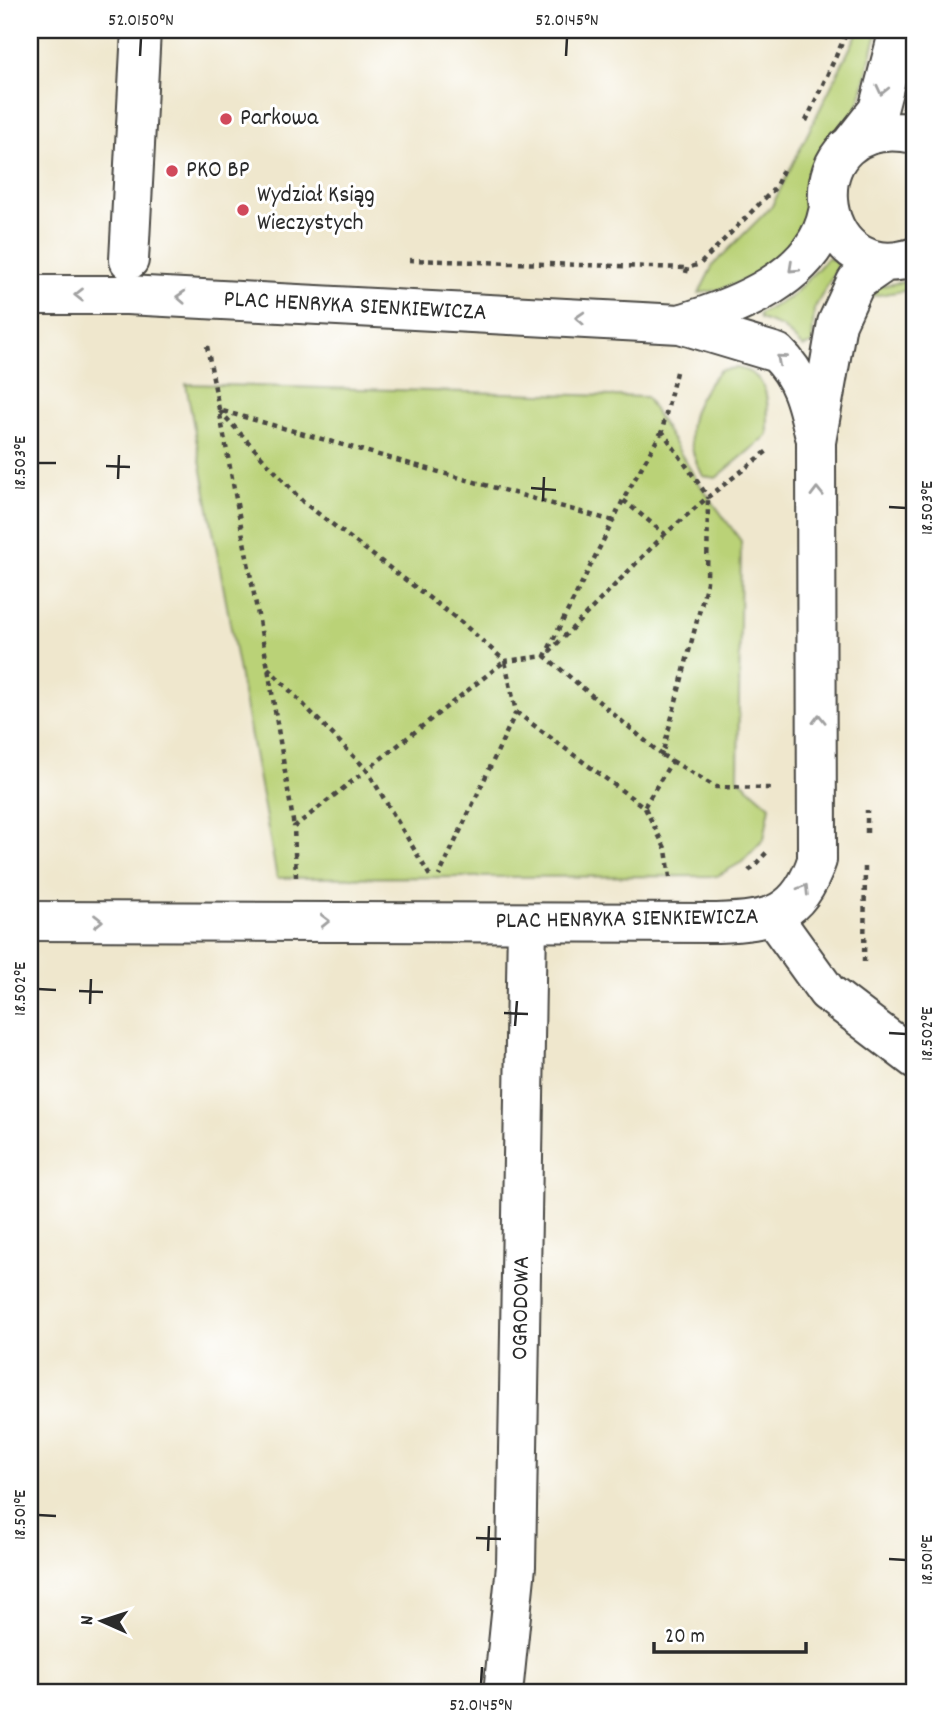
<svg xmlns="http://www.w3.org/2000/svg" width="945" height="1723" font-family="Dekko,sans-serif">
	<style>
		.green { fill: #bad277; stroke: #727e51; stroke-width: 2 }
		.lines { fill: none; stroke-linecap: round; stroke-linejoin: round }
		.pedestrian-casing { stroke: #484743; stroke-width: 42 }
		.minor-casing { stroke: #484743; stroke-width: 42 }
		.tertiary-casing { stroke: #484743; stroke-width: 42 }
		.path { stroke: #484743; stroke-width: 4.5; stroke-dasharray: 5 5; stroke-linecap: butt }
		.pedestrian { stroke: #fff; stroke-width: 38 }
		.minor { stroke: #fff; stroke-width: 38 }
		.tertiary { stroke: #fff; stroke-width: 38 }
		.oneway { stroke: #a0a0a0 }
		.ticks { fill: none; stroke: #2b2b2b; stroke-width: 2.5 }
		.poi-dot { fill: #d1495b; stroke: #fff; stroke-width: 2.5 }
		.labels { text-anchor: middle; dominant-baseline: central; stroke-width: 6; stroke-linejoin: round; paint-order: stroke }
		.poi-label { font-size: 24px; fill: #2b2b2b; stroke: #fff; text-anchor: start }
		.street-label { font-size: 24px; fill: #2b2b2b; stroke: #fff }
		.neatline { fill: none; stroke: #2b2b2b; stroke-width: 2.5 }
		.ticks-label { font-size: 18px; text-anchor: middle; fill: #2b2b2b }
	</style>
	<rect width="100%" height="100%" fill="#fff"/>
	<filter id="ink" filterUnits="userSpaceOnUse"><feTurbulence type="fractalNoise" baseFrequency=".0143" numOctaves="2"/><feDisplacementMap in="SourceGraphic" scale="14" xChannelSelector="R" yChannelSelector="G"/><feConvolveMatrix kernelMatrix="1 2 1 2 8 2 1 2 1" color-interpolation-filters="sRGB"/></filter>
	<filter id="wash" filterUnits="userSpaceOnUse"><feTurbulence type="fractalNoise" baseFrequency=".00686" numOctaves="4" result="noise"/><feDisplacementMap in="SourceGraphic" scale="28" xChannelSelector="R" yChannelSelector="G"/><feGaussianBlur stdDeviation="1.57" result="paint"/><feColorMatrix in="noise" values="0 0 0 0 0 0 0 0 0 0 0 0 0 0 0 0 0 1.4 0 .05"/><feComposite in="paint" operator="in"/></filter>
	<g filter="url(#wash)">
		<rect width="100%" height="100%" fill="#efe7cd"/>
		<!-- green -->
		<path class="green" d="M859,30H879C867,56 868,86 855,112C850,123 837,130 830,140C823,149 816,162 811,173C806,184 811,198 809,210C801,256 741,289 699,293L713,265L772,206Z
			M828,258L837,262L836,270L814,309L812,344L803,347L782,327L760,319L759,314L791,297Z
			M915,280V289L867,297L880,286Z
			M737,368C773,375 767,406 768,435L716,478L703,476C680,435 689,405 720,370Z
			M186,384L646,397L698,482L741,541L738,778L770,806L764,839L742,862L717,876L277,878Z"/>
	</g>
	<g filter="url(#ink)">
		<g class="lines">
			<!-- pedestrian casing -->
			<g class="pedestrian-casing">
				<path id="pedestrian" d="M129,260L141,30"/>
			</g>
			<!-- minor casing -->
			<g class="minor-casing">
				<path id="minor" d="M773,917L827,992L915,1059
					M503,1693L516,1566L527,923"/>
			</g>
			<!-- tertiary casing -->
			<g class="tertiary-casing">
				<path id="tertiary" d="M915,134C789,109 809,293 915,257
					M852,143L878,110L899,30
					M30,295H127L680,324C736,307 816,277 828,212
					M680,324L777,353C801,376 807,402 814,433
					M30,921L717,923C771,921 799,915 817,860L816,442L837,323L856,282L885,262"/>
			</g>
			<!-- path -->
			<path class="path" d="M806,121L848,30
				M409,260L687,268
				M686,273L687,268L700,264L775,188L783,170
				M207,346L268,668L294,827
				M676,372L662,431L708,497L770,449
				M662,431L623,500L665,534L708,497
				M613,521L219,410L303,502L461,622L505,661L545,656L613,521L623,500
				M665,534L545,656L662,755L707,582L708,497
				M268,668L367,770L430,876
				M516,712L644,807L672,761L662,755
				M672,761L716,787L771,788
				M645,808L666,850L670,877
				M867,833V810
				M749,871L767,852
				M296,877L294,827L505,661L516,712L439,876
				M864,962L865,866"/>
			<!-- pedestrian -->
			<use href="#pedestrian" class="pedestrian"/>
			<!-- minor -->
			<use href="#minor" class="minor"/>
			<!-- tertiary -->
			<use href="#tertiary" class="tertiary"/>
		</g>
		<!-- one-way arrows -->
		<defs><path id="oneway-chevron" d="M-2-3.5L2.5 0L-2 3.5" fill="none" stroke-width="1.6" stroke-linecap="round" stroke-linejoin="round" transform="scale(1.75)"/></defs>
		<g class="oneway">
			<use href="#oneway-chevron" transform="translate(882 90) rotate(103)"/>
			<use href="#oneway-chevron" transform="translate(793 268) rotate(137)"/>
			<use href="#oneway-chevron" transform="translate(79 295) rotate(180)"/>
			<use href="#oneway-chevron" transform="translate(181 297) rotate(-177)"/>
			<use href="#oneway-chevron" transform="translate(580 318) rotate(-177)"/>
			<use href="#oneway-chevron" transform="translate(781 359) rotate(-139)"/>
			<use href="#oneway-chevron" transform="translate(817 492) rotate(-91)"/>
			<use href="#oneway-chevron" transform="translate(819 719) rotate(-91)"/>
			<use href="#oneway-chevron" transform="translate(804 889) rotate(-58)"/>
			<use href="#oneway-chevron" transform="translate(98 921)"/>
			<use href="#oneway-chevron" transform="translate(325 921) rotate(-1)"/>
		</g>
	</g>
	<!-- ticks -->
	<path class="ticks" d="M140,56L141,38M566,56L567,38M38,463H56M106,466L130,467M118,479L119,455M531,488L556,490M543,501L544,477M889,507L906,508M38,989L56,990M79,991L103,992M90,1004L91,979M504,1013L528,1014M515,1026L517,1001M889,1033L906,1034M38,1515L56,1516M476,1538L501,1539M488,1551L489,1526M889,1559L906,1560M481,1684L482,1667"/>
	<!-- markers -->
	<g class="poi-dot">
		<circle cx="226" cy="119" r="7"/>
		<circle cx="172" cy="171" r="7"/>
		<circle cx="243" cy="210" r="7"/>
	</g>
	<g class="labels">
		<!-- poi labels -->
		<g class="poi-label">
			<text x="240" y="119">Parkowa</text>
			<text x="186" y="171">PKO BP</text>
			<text x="257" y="196">Wydział Ksiąg<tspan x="257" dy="28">Wieczystych</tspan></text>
		</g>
		<!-- street labels -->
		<g class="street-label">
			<text transform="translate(355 307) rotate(3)">PLAC HENRYKA SIENKIEWICZA</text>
			<text transform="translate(627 920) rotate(-1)">PLAC HENRYKA SIENKIEWICZA</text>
			<text transform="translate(522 1308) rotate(-89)">OGRODOWA</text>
		</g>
	</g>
	<!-- margin -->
	<rect width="945" height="1723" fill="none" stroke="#fff" stroke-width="77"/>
	<!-- north arrow -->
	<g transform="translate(102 1621) rotate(273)" stroke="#ffffff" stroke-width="5" paint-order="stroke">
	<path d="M0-5L12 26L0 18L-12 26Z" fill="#2b2b2b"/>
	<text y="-10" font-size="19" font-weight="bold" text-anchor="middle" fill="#2b2b2b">N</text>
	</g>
	<!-- scale -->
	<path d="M654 1642v10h152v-10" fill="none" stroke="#2b2b2b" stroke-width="3.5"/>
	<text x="665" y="1642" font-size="21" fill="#2b2b2b" stroke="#ffffff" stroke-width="5" paint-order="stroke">20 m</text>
	<rect x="38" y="38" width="868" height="1646" class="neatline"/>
	<g class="ticks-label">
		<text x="141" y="25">52.0150°N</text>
		<text x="567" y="25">52.0145°N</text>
		<text transform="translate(19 463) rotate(-90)" y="6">18.503°E</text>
		<text transform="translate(926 508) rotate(-90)" y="6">18.503°E</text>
		<text transform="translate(19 989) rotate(-90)" y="6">18.502°E</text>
		<text transform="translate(926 1034) rotate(-90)" y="6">18.502°E</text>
		<text transform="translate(19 1515) rotate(-90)" y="6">18.501°E</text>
		<text transform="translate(926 1560) rotate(-90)" y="6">18.501°E</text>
		<text x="481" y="1710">52.0145°N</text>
	</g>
</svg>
